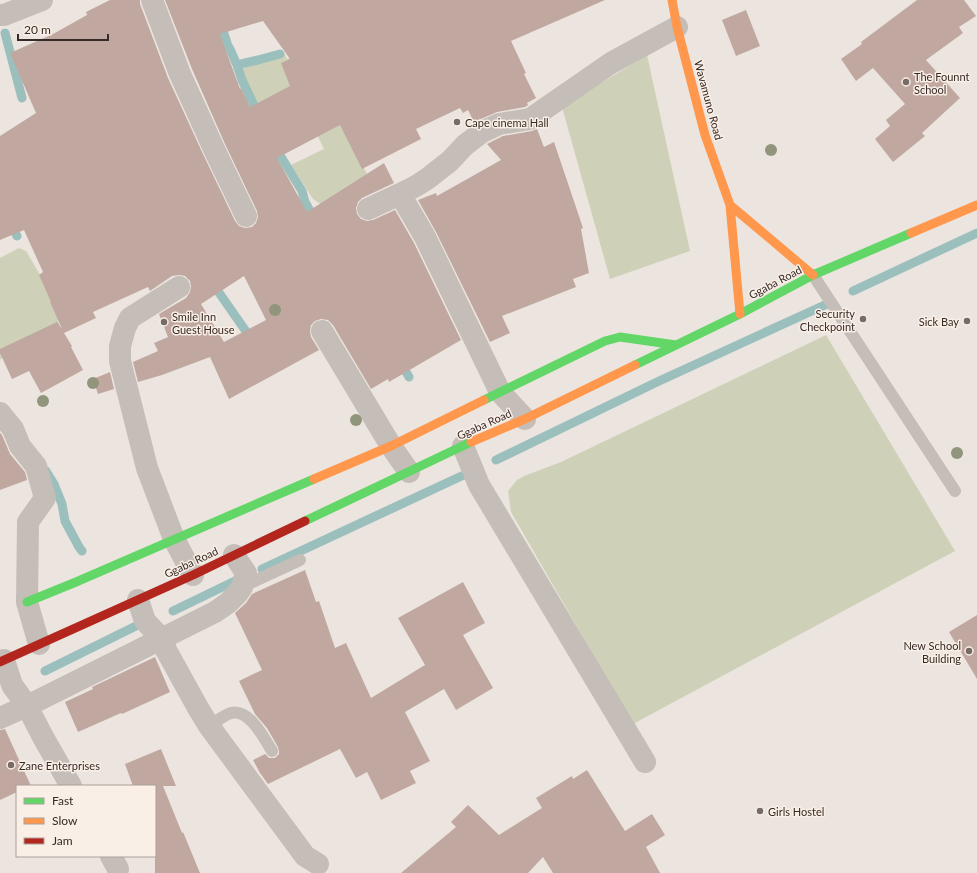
<svg xmlns="http://www.w3.org/2000/svg" width="977" height="873" font-family="Lato,sans-serif">
	<style>
		.green { fill: #ced1b8 }
		.lines { fill: none; stroke-linecap: round; stroke-linejoin: round }
		.stream { stroke: #9bbfbd; stroke-width: 9 }
		.building { fill: #c0a8a0; fill-rule: evenodd }
		.lane { stroke: #c5bdb8; stroke-width: 12 }
		.street { stroke: #c5bdb8; stroke-width: 22 }
		.fast { stroke: #63d668; stroke-width: 9 }
		.slow { stroke: #ff974d; stroke-width: 9 }
		.jam { stroke: #b3261e; stroke-width: 9 }
		.tree { fill: #91957b }
		.poi-dot { fill: #766b67; stroke: #f9efe6; stroke-width: 1.5 }
		.labels { text-anchor: middle; dominant-baseline: central; stroke-width: 3; stroke-linejoin: round; paint-order: stroke }
		.poi-label { font-size: 11px; fill: #362a26; stroke: #f9efe6; text-anchor: start }
		.street-label { font-size: 11px; fill: #362a26; stroke: #f9efe6 }
	</style>
	<rect width="100%" height="100%" fill="#ece5df"/>
	<!-- green -->
	<path class="green" d="M285,54L287,59L295,55L344,123L362,164L372,184L331,211L313,199L291,165L324,149L296,93L259,111L247,86L242,69Z
		M647,55L690,251L610,279L562,107Z
		M19,248L26,251L43,280L53,303L60,327L25,348L2,358L0,360V258Z
		M826,335L955,551L633,724L511,512L508,491L517,480L524,476L561,462Z"/>
	<g class="lines">
		<!-- stream -->
		<path class="stream" d="M220,21L228,46L230,49L237,65L242,80L259,116
			M5,33L22,98
			M237,65L258,60L280,54
			M275,147L302,191L305,202L315,220
			M0,202L17,236
			M213,284L252,340
			M853,291L977,233
			M401,363L409,377
			M496,460L657,382L827,304
			M46,471L54,484L62,504L65,521L79,547L82,551
			M262,569L468,473
			M173,611L237,580
			M45,671L146,621"/>
	</g>
	<!-- building -->
	<path class="building" d="M110,0H140V4L168,78L203,154L235,221L239,226L245,228L252,227L256,223L258,217L257,211L225,144L192,69L165,0H605L511,41L526,73L524,74L536,98L527,103L528,105L525,107L497,112L474,122L468,110L463,113L460,108L416,129L421,139L362,169L340,125L277,158L307,212L384,163L394,183L362,198L358,202L356,208L357,214L361,219L367,221L373,220L395,210L414,243L461,340L389,382L388,379L371,389L333,325L328,320L321,319L315,321L311,325L310,331L311,337L319,350L229,399L210,357L162,375L138,382L133,362L158,351L154,343L168,337L159,314L186,298L190,292L191,286L190,281L185,276L179,275L172,276L150,291L148,287L93,312L96,318L64,333L72,346L71,347L83,370L41,393L29,371L12,379L0,353V349L57,322L62,329L50,302H51L39,275L43,272L24,230L0,240V136L36,113L10,53L53,34L87,15L86,12ZM263,21L290,59L281,63L290,86L250,107L241,88L240,89L220,34ZM244,276L266,320L224,342L201,304Z
		M917,0H964L976,16L959,27L963,33L926,60L960,98L922,133L925,136L893,162L875,139L890,126L886,120L905,104L873,68L856,81L841,59L862,44L861,42Z
		M746,10L760,46L736,56L722,20Z
		M537,129L544,147L554,142L583,228L581,229L589,273L573,279L576,287L502,316L510,333L490,342L436,232L418,200L436,193L437,196L501,160L487,144L503,136L532,131Z
		M110,372L114,389L98,394L93,379Z
		M0,433L2,435L10,454L25,472L27,480L0,490Z
		M305,570L316,602L319,601L335,648L346,643L371,698L425,665L398,618L463,582L485,623L463,635L493,688L456,710L444,689L405,712L430,761L410,771L416,783L381,800L367,772L356,778L340,749L268,784L260,773L253,760L265,754L269,758H275L279,754V751L278,747L267,728L255,714L239,681L262,670L235,613L246,603L252,594Z
		M977,615V679L949,632Z
		M155,657L170,692L122,714L121,713L78,732L65,702L93,689L92,687Z
		M5,729L31,786H17V792L0,800V730Z
		M161,749L176,786H163L182,833L183,832L200,873H155V786H133L125,764Z
		M587,770L625,831L652,814L665,835L646,847L660,873H553L543,857L528,873H401L456,827L451,822L468,805L499,835L542,808L536,798L572,776L573,779Z"/>
	<g class="lines">
		<!-- lane -->
		<path class="lane" d="M813,275L955,491
			M242,587L300,560
			M209,726C216,722 224,715 231,713C249,708 264,738 272,751"/>
		<!-- street -->
		<path class="street" d="M152,0L180,74L214,149L246,216
			M0,15H4L42,0
			M400,194L416,186L427,179L450,161L465,145L482,132L499,124L530,119L611,63L677,27
			M368,209L400,194L425,237L500,392L525,419
			M179,287L130,318L125,328L120,346V361L147,468L174,539L193,575
			M322,331L391,446L409,472
			M0,413L13,429L20,446L36,466L45,498L28,522L27,602L39,644
			M463,446L479,485L645,762
			M138,600L145,621L162,639L166,650L198,708L209,726L305,856L318,864
			M4,660L12,685L27,706L43,737L71,786
			M0,718L27,706L215,612L228,603L237,594L242,587L246,573L234,555
			M111,856L118,869"/>
		<!-- fast -->
		<path class="fast" d="M635,365L740,314L813,275L911,233
			M484,400L605,341L620,337L676,345
			M305,521L471,442
			M27,602L76,582L314,479"/>
		<!-- slow -->
		<path class="slow" d="M672,0L677,27L705,135L730,205L740,314
			M730,205L813,275
			M911,233L977,205
			M471,442L525,419L635,365
			M314,479L391,446L484,400"/>
		<!-- jam -->
		<path class="jam" d="M0,662L193,575L305,521"/>
	</g>
	<!-- trees -->
	<g class="tree">
		<circle cx="771" cy="150" r="6"/>
		<circle cx="275" cy="310" r="6"/>
		<circle cx="93" cy="383" r="6"/>
		<circle cx="43" cy="401" r="6"/>
		<circle cx="356" cy="420" r="6"/>
		<circle cx="957" cy="453" r="6"/>
	</g>
	<!-- markers -->
	<g class="poi-dot">
		<circle cx="906" cy="82" r="4"/>
		<circle cx="457" cy="122" r="4"/>
		<circle cx="863" cy="319" r="4"/>
		<circle cx="967" cy="321" r="4"/>
		<circle cx="164" cy="322" r="4"/>
		<circle cx="969" cy="651" r="4"/>
		<circle cx="11" cy="765" r="4"/>
		<circle cx="760" cy="811" r="4"/>
	</g>
	<g class="labels">
		<!-- poi labels -->
		<g class="poi-label">
			<text x="914" y="76">The Founnt<tspan x="914" dy="13">School</tspan></text>
			<text x="465" y="122">Cape cinema Hall</text>
			<text x="855" y="313" text-anchor="end">Security<tspan x="855" dy="13">Checkpoint</tspan></text>
			<text x="172" y="316">Smile Inn<tspan x="172" dy="13">Guest House</tspan></text>
			<text x="959" y="321" text-anchor="end">Sick Bay</text>
			<text x="961" y="645" text-anchor="end">New School<tspan x="961" dy="13">Building</tspan></text>
			<text x="19" y="765">Zane Enterprises</text>
			<text x="768" y="811">Girls Hostel</text>
		</g>
		<!-- street labels -->
		<g class="street-label">
			<text transform="translate(709 100) rotate(75)">Wavamuno Road</text>
			<text transform="translate(775 282) rotate(-28)">Ggaba Road</text>
			<text transform="translate(484 424) rotate(-24)">Ggaba Road</text>
			<text transform="translate(191 562) rotate(-25)">Ggaba Road</text>
		</g>
	</g>
	<!-- legend -->
	<rect x="16" y="785" width="140" height="72" fill="#f9efe6" stroke="#aba099"/>
	<rect x="24" y="798" width="20" height="6" fill="#63d668" stroke="#aba099"/>
	<text x="52" y="805" font-size="12" fill="#362a26">Fast</text>
	<rect x="24" y="818" width="20" height="6" fill="#ff974d" stroke="#aba099"/>
	<text x="52" y="825" font-size="12" fill="#362a26">Slow</text>
	<rect x="24" y="838" width="20" height="6" fill="#b3261e" stroke="#aba099"/>
	<text x="52" y="845" font-size="12" fill="#362a26">Jam</text>
	<!-- scale -->
	<path d="M18 34v6h90v-6" fill="none" stroke="#362a26" stroke-width="2"/>
	<text x="24" y="34" font-size="12" fill="#362a26" stroke="#f9efe6" stroke-width="3" paint-order="stroke">20 m</text>
</svg>
